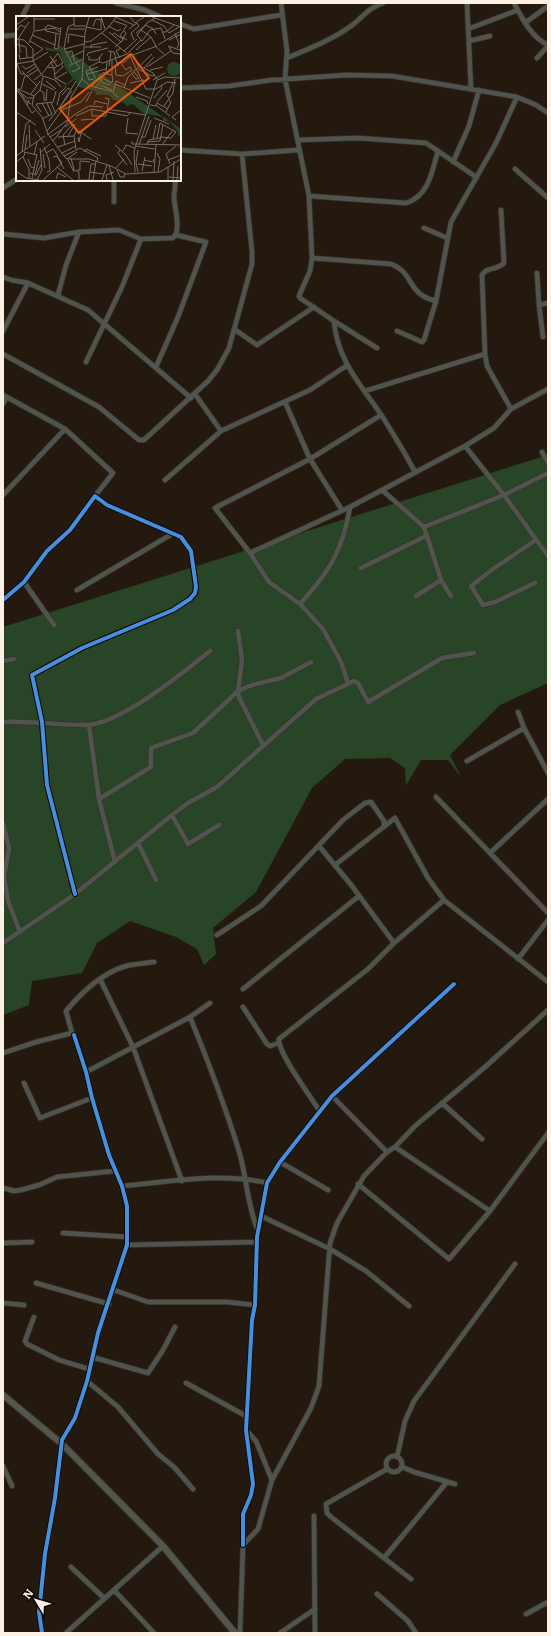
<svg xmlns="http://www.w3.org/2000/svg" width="551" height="1636" font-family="Literata,serif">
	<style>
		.green { fill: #284527 }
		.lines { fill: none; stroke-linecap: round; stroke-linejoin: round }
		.minor-casing { stroke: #3c3329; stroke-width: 6 }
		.secondary-casing { stroke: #3c3329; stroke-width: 8 }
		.minor { stroke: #4f554e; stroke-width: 4.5 }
		.secondary { stroke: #52564e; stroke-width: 6 }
		.cycleway-casing { stroke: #0e0602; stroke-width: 6 }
		.cycleway { stroke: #468fdf; stroke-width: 4 }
		.inset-road { fill: none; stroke: #7b6f64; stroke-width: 1 }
		.view { fill: #e8590c; fill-opacity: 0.15; stroke: #e8590c; stroke-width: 2 }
		.inset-edge { fill: none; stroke: #fdf0e4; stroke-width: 2 }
	</style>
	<rect width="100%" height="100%" fill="#24190e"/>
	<!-- green -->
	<path class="green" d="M548,455V683L500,705L450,755L461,777L448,760H421L406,785L405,768L390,758L345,759L312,788L256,892L213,928L216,954L204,965L197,949L176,937L130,921L97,943L82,973L32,981L29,1005L3,1015V627Z"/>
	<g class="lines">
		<!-- minor casing -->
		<g class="minor-casing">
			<path id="minor" d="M116,3L145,10L161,17
				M281,3L287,51L285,79L309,196L312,258L310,271L299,296L300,298L334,321C337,360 361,385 382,416C394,435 405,453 415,472
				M467,3L471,89
				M514,3C522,18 531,37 548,45
				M22,17L29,3
				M525,23L548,6
				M180,24L194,29L281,15
				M468,29L518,10
				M17,33V45
				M3,36L17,35
				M469,41L490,36
				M287,58C308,49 332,40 351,26C362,18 369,7 383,3
				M537,58L548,46
				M180,88L229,86L272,80L347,75L392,76L517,97L536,105L548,113
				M298,140L358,138L426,143L438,151C432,171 429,196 406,203L309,196
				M180,150L242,154L298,150
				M438,151L476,177
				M453,162L469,126L479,90
				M515,169L548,198
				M114,180V202
				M3,188L17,179
				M501,210L504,263C498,270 486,267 482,275L485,354L487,366L511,409
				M424,228L447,238
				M3,234L44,238L79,232L119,230L141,239L173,238C182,229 174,208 174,197C174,191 176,186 175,180
				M312,258L391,264C415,273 406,294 436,301
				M537,273L539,305
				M3,277L11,280L28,283L88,310L191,398
				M58,295L66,265L79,232
				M334,321L377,348
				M234,329L257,345L314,307
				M3,331L28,283
				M397,331L422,342L424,340L436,301L451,222L496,143L517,97
				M543,337L539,305L548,303
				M3,354L99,407L139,440H144L208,381L217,370L229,348L252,264V252L242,154
				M86,362L122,287L141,239
				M156,367L178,317L206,242L176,235
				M365,391L485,354
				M195,394L221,431
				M3,395L65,429L113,473L95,496
				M285,402L310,459L342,510
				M3,404L7,397
				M465,446L504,495L548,556
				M542,452L548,463
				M165,480L221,431L310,390L346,366
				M382,490L424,527L441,580L451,596
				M3,495L65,429
				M424,527L504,495L548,473
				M250,553L350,507L465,446L494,428L511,409L548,389
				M361,568L426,536
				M24,582L54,625
				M535,583L495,602L483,605L471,586L493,569L536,540
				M77,590L172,534
				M416,596L441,580
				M3,600L24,582L47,551L70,530L95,496L107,505L181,537L191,551L196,587L195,593L190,599L173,610L82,648L32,675L42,722L47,785L75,894
				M300,604C329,572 343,550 350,507
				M238,631L242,660L238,691L239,697L263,745
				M3,661L14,659
				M348,683L341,662L323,629L300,604L269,582L250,553L215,508L310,459L381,415
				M518,712L524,728L548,773
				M3,722C32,720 60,726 88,725C121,723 184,672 210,651
				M89,725L99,799L115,862
				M467,761L524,728
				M436,797L548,913
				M99,799L151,767V748L193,733L238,691L252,685L281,678L311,662
				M172,815L188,844L219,825
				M3,823L9,848L4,876L8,901L20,932
				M138,843L156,880
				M319,846L352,886L394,943
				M490,853L548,799
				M335,865L395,818L428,878L444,900L548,982
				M217,935L261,906L343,820L365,803L371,802L384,821V827
				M3,943L75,894L172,815L188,803L217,787L316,699L354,681L358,683L368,702L442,658L474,653
				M518,959L548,920
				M100,979L133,1047L182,1181
				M243,989L359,896
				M243,1007L267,1044L270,1046L278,1043
				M190,1017C208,1061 225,1106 239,1151C247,1178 247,1205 258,1231
				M3,1053L36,1042L72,1033L66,1011C81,993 102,973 126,966C135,964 145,963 154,962
				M86,1072L190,1017L210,1003
				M24,1083L40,1118L92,1098
				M332,1096L387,1152
				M442,1103L482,1139
				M319,1110C311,1097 277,1052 279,1039L368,969L394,943L444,900
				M395,1147L490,1211
				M280,1162L328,1190
				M358,1184L449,1259L490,1211L548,1133
				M122,1186C170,1182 220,1172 267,1183
				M3,1188L14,1191L21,1190L39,1185L57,1177L114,1171
				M261,1216L330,1249L366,1271L409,1306
				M63,1233L127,1237
				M3,1243L32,1242
				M127,1245L257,1242
				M36,1283L109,1304
				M114,1290L148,1302H227L255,1305
				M3,1303L24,1305
				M34,1317L25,1341L27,1344L59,1360L89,1369
				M92,1357L148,1373L163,1350L175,1327
				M87,1381L118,1407L158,1454L174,1467L193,1489
				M186,1383L246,1416
				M386 1464a8 8 0 1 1 16 0a8 8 0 1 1-16 0Z
				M397,1457L405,1421L414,1401L515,1264
				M3,1466L12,1486
				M402,1467L414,1472L455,1484
				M387,1469L326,1504L327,1513L331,1517L411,1579
				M272,1480L311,1408L319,1386L330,1243L337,1223L364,1176L387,1152L395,1147L415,1126L485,1067L548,1010
				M314,1516L315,1633
				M243,1545V1514L251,1495L253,1484L246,1430L252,1320L255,1305L257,1237L267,1183L280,1162L332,1096L454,984
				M384,1558L447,1482
				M71,1567L104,1598
				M114,1590L154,1633
				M377,1594L408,1621L416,1633
				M526,1614L548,1602
				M42,1633L39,1612L45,1554L55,1498L62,1440L75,1418L87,1381L98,1333L127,1245V1206L122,1186L109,1155L92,1098L86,1072L74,1035
				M66,1633L163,1546
				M240,1633L243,1545L258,1529L272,1480L256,1441L246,1430
				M280,1633L315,1609"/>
		</g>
		<!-- secondary casing -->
		<g class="secondary-casing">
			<path id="secondary" d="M3,1395L62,1444L163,1546L235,1633"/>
		</g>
		<!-- minor -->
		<use href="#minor" class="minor"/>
		<!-- secondary -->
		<use href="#secondary" class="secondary"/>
		<!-- cycleway casing -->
		<g class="cycleway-casing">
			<path id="cycleway" d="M3,600L24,582L47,551L70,530L95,496L107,505L181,537L191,551L196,587L195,593L190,599L173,610L82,648L32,675L42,722L47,785L75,894
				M243,1545V1514L251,1495L253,1484L246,1430L252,1320L255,1305L257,1237L267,1183L280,1162L332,1096L454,984
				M42,1633L39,1612L45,1554L55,1498L62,1440L75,1418L87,1381L98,1333L127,1245V1206L122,1186L109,1155L92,1098L86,1072L74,1035"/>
		</g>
		<!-- cycleway -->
		<use href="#cycleway" class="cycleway"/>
	</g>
	<!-- overview -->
	<g transform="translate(16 16)">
		<rect width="165" height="165" fill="#24190e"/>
		<path d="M43,29L165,113V119L162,120V116L153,105H147V101L127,97L118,89L114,88L112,91L107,86L97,84L93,79H80L79,75L63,71L59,63L44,74L57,62L49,52L44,36L30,34L28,31L43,34ZM151 53a7 7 0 1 1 14 0a7 7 0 1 1-14 0Z" fill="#284527"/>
		<path class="inset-road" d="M58,1V10H70M85,1L89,13M99,1L118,9M114,1L119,7L128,1M136,1L165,11M139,2L131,7L121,19L126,25L134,14L145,12L149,23M18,3H39M136,4L148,10L153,17L163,11M98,5L110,9M0,9L12,1M111,9L104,20L111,24M77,10L80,3L87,4M92,10L102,15L105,13M70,11L85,14V4M29,12L32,9L44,13M29,12L30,15L43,18M52,13H69M113,13L121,7L123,10L115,17L118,24M125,14L135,21L140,30M0,15L5,9L9,11M19,15L38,12L44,16M93,16L105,26M146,16H150L158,9M86,17L114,40L130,73H140L151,66L160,67M120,17L130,9L137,13L140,18M159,17L163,28L161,32M16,19L39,29M96,19L98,17L107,23M0,23L8,24L17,33V45L27,61L24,74L18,80L16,89L26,101L32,118L47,139M2,23L13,6M3,23L4,37M153,24L165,18M14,25L27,33L17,40M69,26L75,25L92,12L100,1M13,27L18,15V1M52,27L53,18L69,21M0,28L10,31L11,41M39,29L38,32L42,33L45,11M39,29L40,17M142,29L165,15M139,30L148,38M152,30L164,34M69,31H85M99,31L106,25L110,17L108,15M153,31L157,37L165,38M75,32V29L91,26M48,33L68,28M120,34L135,21M92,35L98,36L101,48M108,35L121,23M50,37L56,35L58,44L64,52L56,56M112,37L125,24M3,38L4,43L17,41M117,39L123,51M34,40L41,50M71,40L72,37L92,32M73,40V44H81L87,37M55,41L67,35M104,42L100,35L105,32M96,44V59M83,46L87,47L111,38M104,46L110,54L114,51L116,54M101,47L109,46L114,40L141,30M0,48L17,45L32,36M1,48L5,58H8M56,48L48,32L52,11L58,8M103,49L99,50L100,59L107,60L116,54M6,50L10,53L19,48M53,50L67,43M93,50L95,36M124,50L137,57L141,63M131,51L155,35M38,52L39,62L50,68M38,52L35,47L41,44M128,52L138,41M122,53L136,60L139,59M134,54L147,51M6,55L21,70M70,55L73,64L77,63L79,66M70,55L82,51M11,57L21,50M39,58L47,51L46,49M71,58L90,53M116,58L120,63L123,62L118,56M27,60L39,64L45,71M10,61L23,53M82,61L87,67L94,69M39,63L51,56M66,63L74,70L95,75L102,81M80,63L73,51L83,46L84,41M18,64L26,58L42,37L47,47L38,52L31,51M137,64L149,57M30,65L40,73M114,67L128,64M26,68L38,74M99,68L134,82M84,69L96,74M75,71L86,57H90L91,46M0,72L18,80M79,72L87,62L95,67L97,65L96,59L87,57M108,72L112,61L136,38M2,73L10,85L15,88M5,73L9,59M1,74L11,89M24,74L28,77V84H30M97,76L100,65L109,69M5,77L11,82H18M15,78L24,65M46,79L52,72L55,74M120,81L131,85L132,88M89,82L93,83L91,96M138,82L146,72L145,70M154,82L151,80L157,67M13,84L11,89L16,97L19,95M30,85L31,73M70,86L76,75M141,86L151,74M26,87L33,100M35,87L40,98M41,89L44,77L50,71M78,89L79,85L91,88M134,89L141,90L154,100M140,90L141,87L152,93M148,90L157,77L159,63M44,91L60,65M76,93V100H90V96M91,93L130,99M0,96L20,109M25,96L20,88L37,86L40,75M150,96L155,86L152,83M61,97L73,90L87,91M60,100L76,93L111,100L115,96M112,102L110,117L122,118M138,102L153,108M26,103L36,98L31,87M65,104L78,103M160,104L156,101L165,94M33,105L56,75M13,109L14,131M49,111L60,103M19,114L28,127M31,115L46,94L65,86L73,76M63,115L75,123M8,119L10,108L15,104M31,119L61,97M52,120L59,108M34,121L45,114M42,121L58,120M62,121L63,126L65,117M125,121H129L135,104M141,122L144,107L160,116L155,122L144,121M137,123L140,109M37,125L51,107L55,81L66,63L69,17L73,1M116,125V128H120L165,129M144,125L147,109M131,126L144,125M49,129L47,119L56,109M99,129L110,139L116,149M123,129L133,100M130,129L133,124L144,122M146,129L157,114M119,130L139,133M28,131L33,144L34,155L31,156M42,131L59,125M60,133L58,120L60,115M9,134L11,119M104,134L102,137L111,149M107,135L110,129L119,132M6,136L8,119M8,136L21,139M68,136L70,133L85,140M24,137L34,128M30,137L37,133L42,140M46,137L60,130M141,137L144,143L142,156M27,138L29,152M18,139L21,126M47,139L51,143H73L95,150L110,158L144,156L165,143M0,140L29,120M48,140L64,132L82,142L81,145M7,141L13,153V162M37,141L41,140L48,153M55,142L58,154L63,156V164M12,143L15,151L19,152M51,143L61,136M52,144L58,156M128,144L137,146L138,143M152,144L165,139M0,146L8,140L9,136M122,148L136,150M154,148L150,138L160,130M93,149L97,164M41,151L57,164M100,152L108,143M61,154H64V145L74,146M101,154L104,161H108L109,158M0,155L10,162L23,164M126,155L129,141M74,156L88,158M119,156L118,135L141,64L149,61L165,62M122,156L120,147L122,134M138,156L140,129M14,157L20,159L25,149M19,158L23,144M153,161L165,162M16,162L21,138M40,163L42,157L50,161M73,163L75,148H79M21,164L26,154L24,132M27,164L46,147L41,140M64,164H77M77,164L80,145M86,164L91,149M91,164L90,159L98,156M152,164V151M157,164L158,145M161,164L162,150"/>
		<path class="view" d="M115,38L133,62L63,117L44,93Z"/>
		<rect width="165" height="165" class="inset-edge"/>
	</g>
	<!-- border -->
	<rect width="551" height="1636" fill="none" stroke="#fdf0e4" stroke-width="8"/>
	<!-- north arrow -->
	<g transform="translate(36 1600) rotate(308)" stroke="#0e0602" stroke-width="3" paint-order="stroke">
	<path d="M0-3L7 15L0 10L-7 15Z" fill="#fdf0e4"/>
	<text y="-6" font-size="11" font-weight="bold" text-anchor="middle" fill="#fdf0e4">N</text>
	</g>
</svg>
